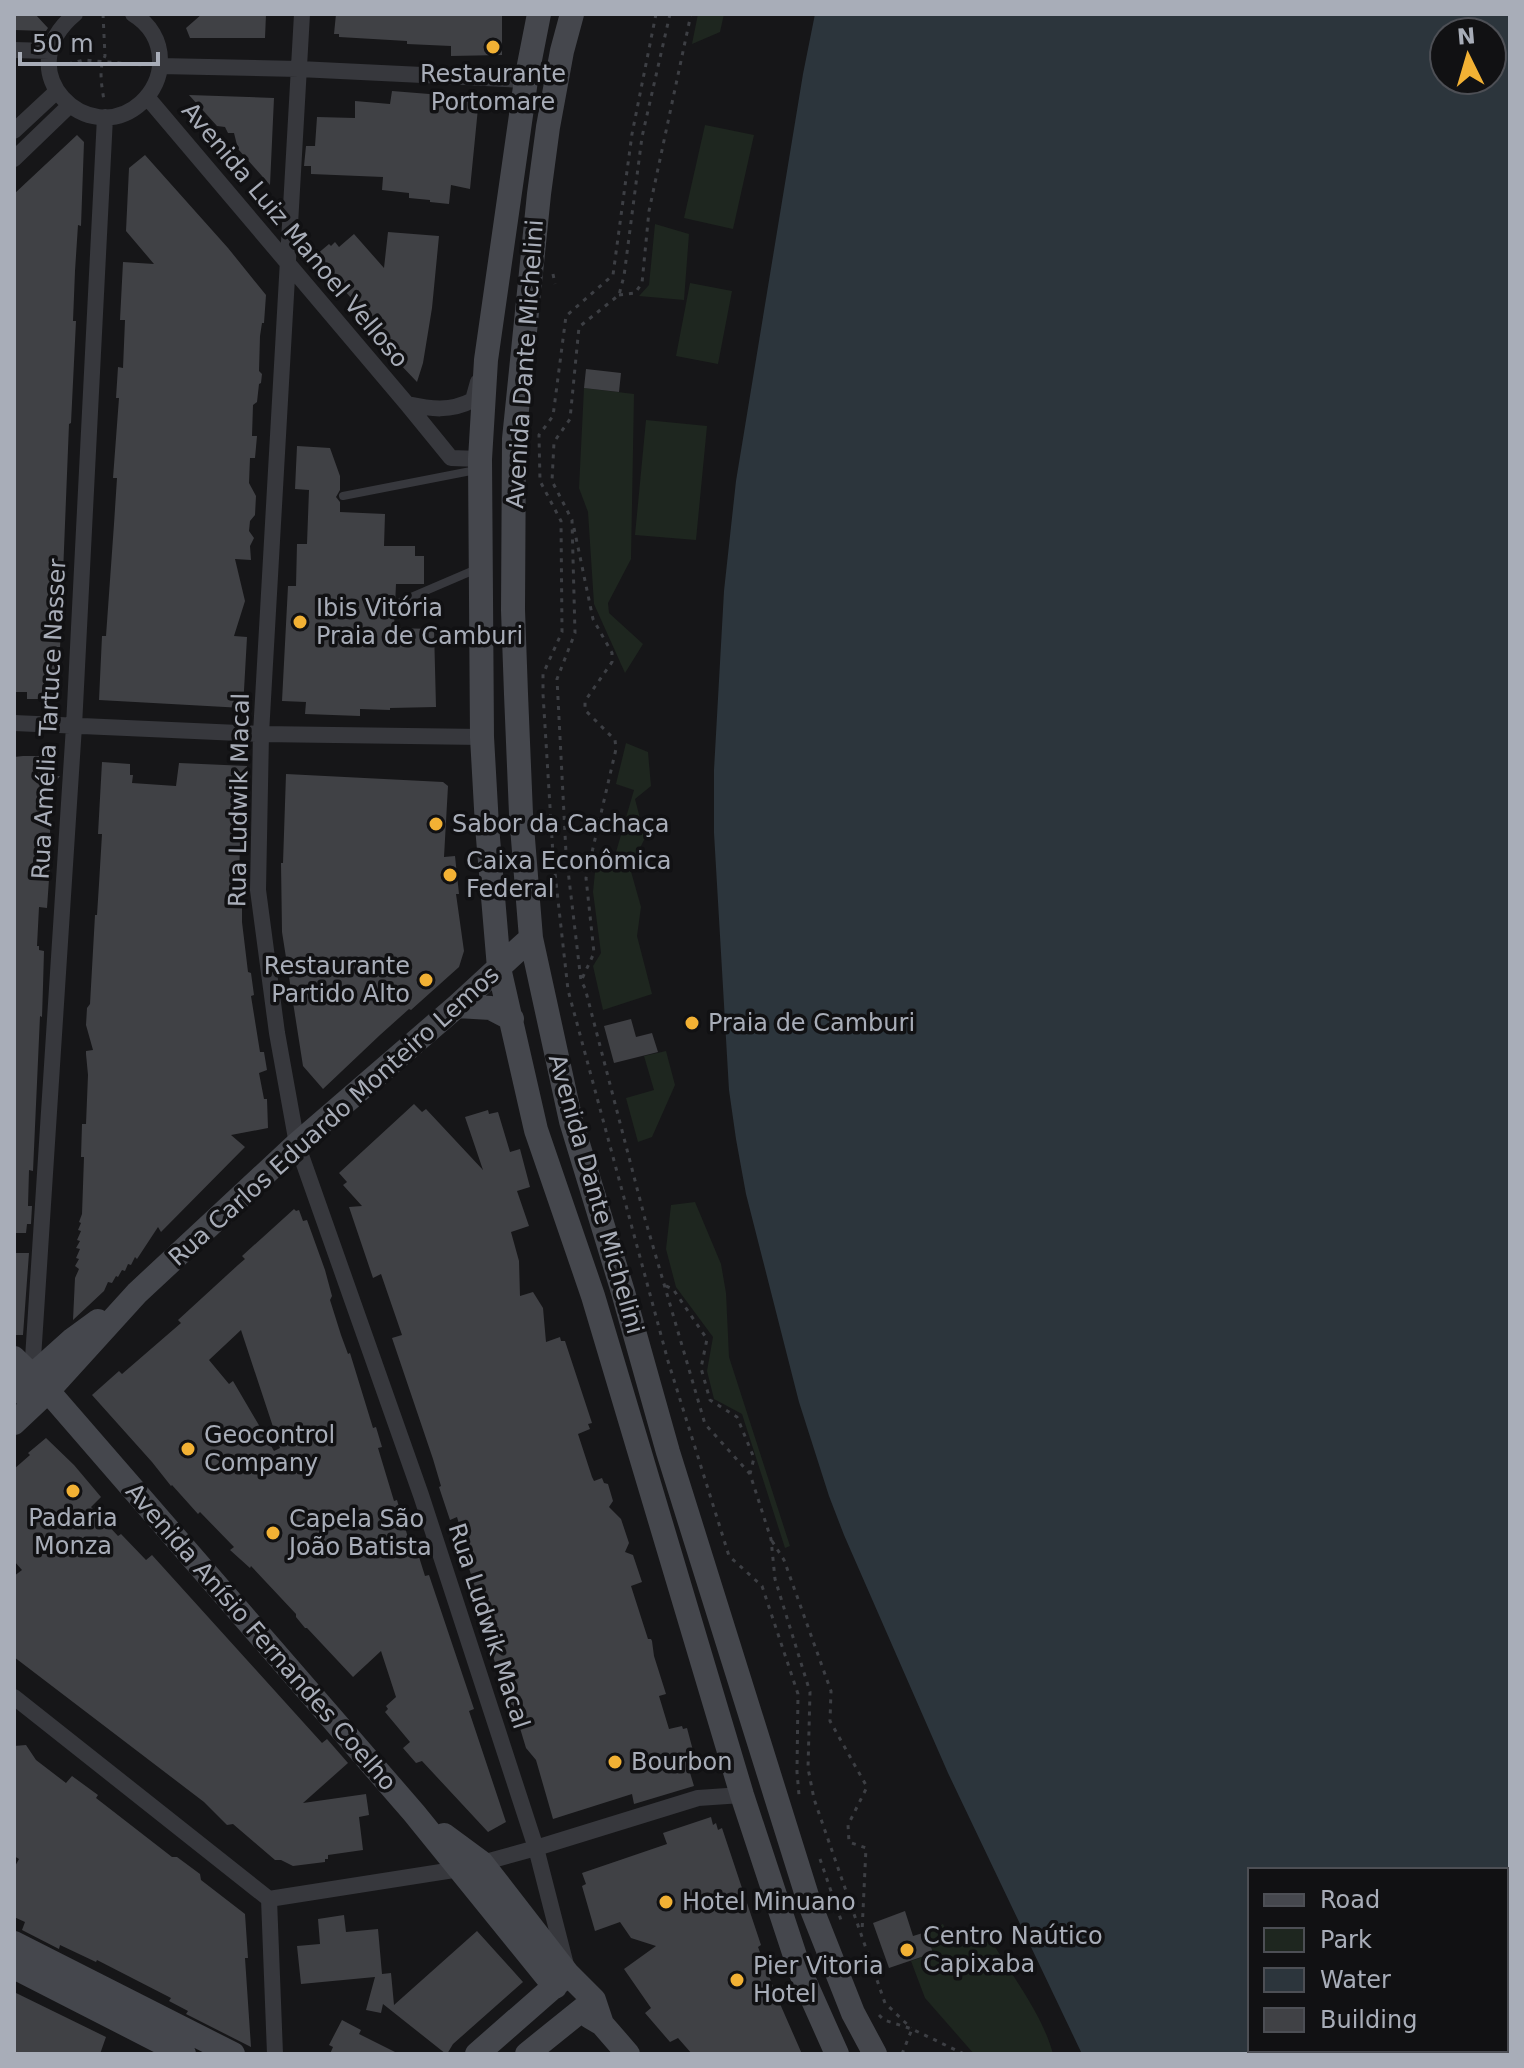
<svg xmlns="http://www.w3.org/2000/svg" width="1524" height="2068" font-family="'DejaVu Sans',sans-serif">
	<style>
		.green { fill: #1e261f }
		.water { fill: #2c353c; fill-rule: evenodd }
		.building { fill: #404145; fill-rule: evenodd }
		.lines { fill: none; stroke-linecap: round; stroke-linejoin: round }
		.path { stroke: #3d3f44; stroke-width: 3; stroke-dasharray: 4 6; stroke-linecap: butt }
		.lane { stroke: #37383d; stroke-width: 8 }
		.street { stroke: #37383d; stroke-width: 16 }
		.secondary { stroke: #45474d; stroke-width: 24 }
		.poi-dot { fill: #f2b134; stroke: #111113; stroke-width: 3 }
		.labels { text-anchor: middle; dominant-baseline: central; stroke-width: 7; stroke-linejoin: round; paint-order: stroke }
		.poi-label { font-size: 24px; fill: #a8adb8; stroke: #111113; text-anchor: start }
		.street-label { font-size: 24px; fill: #a8adb8; stroke: #111113 }
	</style>
	<rect width="100%" height="100%" fill="#161618"/>
	<!-- green -->
	<path class="green" d="M698,14H724L720,32L692,44Z
		M705,125L754,135L733,229L684,218Z
		M655,224L689,234L684,300L639,296L649,285Z
		M690,283L732,291L718,364L676,356Z
		M584,388L634,394L631,559L608,603L609,613L643,644L625,673L594,604L588,512L579,488Z
		M646,420L707,426L696,540L635,535Z
		M626,743L648,752L651,786L635,799L645,838L630,868L641,907L637,936L652,994L603,1010L593,966L601,953L593,892L596,862L612,866L634,790L616,784Z
		M666,1051L675,1085L652,1137L638,1142L626,1098L654,1090L644,1056Z
		M695,1202L721,1264L726,1293L729,1357L790,1546L785,1548L742,1414L714,1399L707,1371L713,1337L676,1287L666,1249L671,1205Z
		M943,1924L950,1939L973,1933L977,1940L989,1936C1010,1975 1041,2010 1053,2054H974L925,1998L911,1961L933,1953L926,1932Z"/>
	<!-- water -->
	<path class="water" d="M815,14H1510V2054H1082L948,1773L844,1535L829,1496L799,1402L746,1194L736,1139L729,1090L714,833V770L724,591L736,481L803,74ZM1444,32H1492V80H1444ZM1250,1870H1506V2050H1250Z"/>
	<!-- building -->
	<path class="building" d="M14,14H35L48,28L46,31L14,30Z
		M202,14H266L265,38H190L186,28Z
		M336,14H502V55L451,56V46L407,44V41L339,37V34H334Z
		M392,91L479,98L470,189L451,185L449,204L430,202V200L409,198V193L382,190L383,177L311,174V166H304L306,146H315L317,117L355,118V101L390,104Z
		M189,95L274,98L270,185L238,149L234,133H228L225,127L217,126Z
		M77,135L84,142L81,226L78,225L75,271L73,321H76L71,423L69,424L58,699H27V692H14V194Z
		M145,155L228,248L266,295L264,323H262L260,336L259,371L262,374L261,383L259,384L257,402L253,405L252,436H257L255,458H250L249,483L256,496L255,515L250,521L249,531L254,538L250,546L251,560L235,559L245,601L234,636L247,637L243,708L99,700L102,636H106L114,524L117,478H113L119,398H116L118,367L123,368L125,320H120L123,262L154,264L126,231L129,168Z
		M388,232L439,236L432,308L423,363L417,382L397,361L394,363L362,326L365,324L357,314L362,310L316,259L318,257L316,255L329,244L331,246L335,242L339,247L354,234L384,268Z
		M586,369L621,373L619,392L584,388Z
		M297,446L330,448L340,476V490L336,497L340,502V512L385,514L384,546H415V556H424V584H396L394,628L434,629L436,707L390,708V710L360,709V716L305,714L306,702L282,701L288,586H296L297,544H307L309,490L295,489Z
		M23,756H39V760H45V763L50,764L49,776H60L51,788L50,836H52L47,908L39,907L37,946H39V950L44,951L43,986L42,1017L40,1016L33,1171L29,1170L28,1206H32L31,1224H27L26,1233H14V757Z
		M102,762L130,764V775H133L132,783L176,786L179,763L247,766L244,839H240L239,888H242V922L248,972L251,973L254,995L251,996L260,1052H264L267,1070L259,1073L264,1099H267L268,1128L231,1135L245,1147L161,1232L158,1227L137,1259L135,1257L131,1265L128,1264L125,1271L122,1270L118,1277L116,1276L112,1283L108,1282L104,1291L73,1320L75,1278L79,1269L75,1266L79,1259L76,1258L80,1249L76,1248L80,1241L77,1240L81,1231L78,1230L81,1223L79,1222L82,1214L84,1157H81L82,1124H86L88,1075L86,1054V1051L93,1050L86,1025L87,1008L90,1004L95,915H97L99,884L102,834H98Z
		M286,774L443,782L448,786L444,857L455,856L459,894H456L464,951L459,967L411,1010L409,1009L380,1035L323,1089L303,1066L282,932L281,863H283Z
		M631,1019L636,1037L652,1033L658,1052L614,1063L604,1026Z
		M414,1104L422,1112L426,1109L483,1170L465,1117L488,1110L489,1114L498,1112L510,1152L520,1149L530,1187L517,1191L529,1226L511,1232L519,1261L520,1296L533,1292L543,1308L546,1342L560,1337L561,1341H565L592,1423L588,1424L590,1429L578,1434L592,1477L594,1481L602,1478L604,1483L608,1484L613,1501L609,1507L621,1519L629,1543L625,1552L633,1555L642,1582L631,1586L648,1639H651L652,1641L654,1656L666,1694L659,1696L669,1729L682,1726L683,1729L687,1728L695,1758H693L694,1764L688,1766L694,1786L634,1804L632,1794L553,1819L536,1760L526,1748L513,1705L506,1707L497,1680L500,1678L478,1610L482,1609L468,1565L471,1564L457,1517L450,1520L439,1487L441,1486L433,1459L392,1338L402,1335L381,1274L373,1278L349,1207L362,1206L343,1185L347,1182L339,1173Z
		M294,1209L296,1211L299,1210L303,1221L307,1220L325,1270L332,1296L330,1300L341,1335L348,1354L350,1353L373,1428L376,1427L382,1447L378,1448L394,1501L397,1500L409,1541H414L425,1576L429,1575L474,1709L469,1711L506,1822L488,1832L422,1761L416,1763L403,1748L410,1742L385,1712L388,1709L386,1706L396,1697L381,1651L353,1677L307,1628H305L296,1617V1614L251,1566L250,1568L230,1550L234,1547L200,1512L198,1514L172,1485L171,1486L152,1462L92,1395L119,1371L122,1374L181,1323L178,1320L238,1265L245,1259L242,1256ZM241,1330L280,1448L274,1451L233,1381L229,1384L209,1360Z
		M14,1253H29L23,1335H14Z
		M46,1438L74,1465L101,1497L91,1507L118,1536L121,1534L146,1560L152,1555L322,1743L327,1739L348,1763L303,1803L366,1794L369,1815L359,1817L363,1850L328,1855V1859H325V1862L293,1866L281,1860H275L233,1824L227,1825L204,1802L14,1657V1576L22,1570L14,1561V1469L30,1455L28,1453Z
		M26,1745L36,1760L66,1783L72,1776L98,1795L96,1798L172,1857H177L200,1874L201,1880L245,1914L248,1958H245L251,2047L186,2014L188,2011L169,2001L171,1998L97,1960L96,1962L60,1945L59,1949L22,1930L25,1922L14,1917V1868L19,1859L14,1856V1746Z
		M711,1817L713,1825L716,1823L718,1830L722,1828L761,1945L758,1947L777,1997L802,2054H692L678,2038L670,2042L645,2013L651,2008L624,1969L656,1946L631,1938L620,1922L595,1931L582,1886L586,1884L582,1873L667,1844L663,1833Z
		M905,1911L913,1936L926,1932L933,1953L889,1968L873,1923Z
		M344,1915L346,1932L378,1929L382,1974L391,1973L394,2005L477,1931L523,1982L453,2044L447,2054H446L383,2004L381,2013L366,2010L375,1977L301,1984L297,1946L320,1944L318,1919Z
		M14,1992L106,2037L100,2054H14Z
		M342,2020L361,2030L359,2034L399,2054H330L333,2047L329,2045Z"/>
	<g class="lines">
		<!-- path -->
		<path class="path" d="M103,14L105,56C98,69 102,86 104,101
			M656,14L632,134L613,275L566,316L553,416L539,435L540,481L561,521L562,632L543,674V694L553,855L568,990L668,1361L729,1556L762,1586L798,1694L797,1772L799,1795
			M670,14L642,137L624,276L619,295L579,327L570,419L554,442L552,481L572,520L575,633L557,679L566,853L581,981L585,988L645,1219L705,1424L750,1474L771,1539L775,1579L810,1692L808,1768L814,1799L885,2003L911,2028
			M68,64L84,60L143,65
			M553,274L555,284
			M619,295L635,293L642,283L649,211L691,14
			M574,528L593,619L612,653V662L585,701V710L615,740L616,749L586,878L594,953L581,981
			M666,1286L673,1289L707,1339L701,1368L710,1400L737,1417L754,1458L750,1474
			M772,1541L784,1560L831,1691L830,1721L867,1787L848,1825L849,1842L866,1848L862,1932
			M820,1859L842,1923
			M879,2015L884,2020L912,2029L964,2054
			M902,2054L912,2029"/>
		<!-- lane -->
		<path class="lane" d="M343,496L476,470
			M402,601L479,568"/>
		<!-- street -->
		<path class="street" d="M75,14C6,72 89,150 141,103C153,92 161,76 160,60C160,41 150,24 133,14
			M302,14L261,734L258,890L277,1033L297,1144L421,1495L536,1848L566,1965
			M14,50L49,51
			M160,66L299,69L526,80
			M147,97L407,404L451,458L480,459
			M14,131L57,91
			M14,159L70,105
			M407,404C431,409 450,412 473,400L478,382
			M14,723L261,734L482,737
			M32,1374L74,726L105,117
			M14,1697L269,1899
			M269,1899L460,1869L536,1848L698,1798L742,1795
			M269,1899L275,2054"/>
		<!-- secondary -->
		<path class="secondary" d="M539,14L526,80L486,360L480,459L482,737L487,826L499,968L536,1130L593,1296L742,1795L800,1971L837,2054
			M572,14L562,51L548,127L539,194L514,439L513,610L516,694L521,814L531,938L571,1121L623,1292L668,1452L809,1902L853,2013L875,2054
			M457,1006L491,1008L512,1019
			M14,1358L48,1391L414,1813L555,1987
			M14,1392L72,1340L98,1321
			M14,1423L48,1391L137,1293L297,1144L457,1006L531,938
			M444,1835L482,1863L568,1974L594,2000L602,2024
			M14,1943L233,2054
			M14,1967L184,2054
			M590,2017L602,2024L628,2054
			M477,2054L566,1976
			M527,2054L594,2000"/>
	</g>
	<!-- markers -->
	<g class="poi-dot">
		<circle cx="493" cy="47" r="8"/>
		<circle cx="300" cy="622" r="8"/>
		<circle cx="436" cy="824" r="8"/>
		<circle cx="450" cy="875" r="8"/>
		<circle cx="426" cy="980" r="8"/>
		<circle cx="692" cy="1023" r="8"/>
		<circle cx="188" cy="1449" r="8"/>
		<circle cx="73" cy="1491" r="8"/>
		<circle cx="273" cy="1533" r="8"/>
		<circle cx="615" cy="1762" r="8"/>
		<circle cx="666" cy="1902" r="8"/>
		<circle cx="907" cy="1950" r="8"/>
		<circle cx="737" cy="1980" r="8"/>
	</g>
	<g class="labels">
		<!-- poi labels -->
		<g class="poi-label">
			<text x="493" y="74" text-anchor="middle">Restaurante<tspan x="493" dy="28">Portomare</tspan></text>
			<text x="316" y="608">Ibis Vitória<tspan x="316" dy="28">Praia de Camburi</tspan></text>
			<text x="452" y="824">Sabor da Cachaça</text>
			<text x="466" y="861">Caixa Econômica<tspan x="466" dy="28">Federal</tspan></text>
			<text x="410" y="966" text-anchor="end">Restaurante<tspan x="410" dy="28">Partido Alto</tspan></text>
			<text x="708" y="1023">Praia de Camburi</text>
			<text x="204" y="1435">Geocontrol<tspan x="204" dy="28">Company</tspan></text>
			<text x="73" y="1518" text-anchor="middle">Padaria<tspan x="73" dy="28">Monza</tspan></text>
			<text x="289" y="1519">Capela São<tspan x="289" dy="28">João Batista</tspan></text>
			<text x="631" y="1762">Bourbon</text>
			<text x="682" y="1902">Hotel Minuano</text>
			<text x="923" y="1936">Centro Naútico<tspan x="923" dy="28">Capixaba</tspan></text>
			<text x="753" y="1966">Pier Vitoria<tspan x="753" dy="28">Hotel</tspan></text>
		</g>
		<!-- street labels -->
		<g class="street-label">
			<text transform="translate(295 235) rotate(50)">Avenida Luiz Manoel Velloso</text>
			<text transform="translate(525 364) rotate(-86)">Avenida Dante Michelini</text>
			<text transform="translate(49 719) rotate(-87)">Rua Amélia Tartuce Nasser</text>
			<text transform="translate(239 800) rotate(-89)">Rua Ludwik Macal</text>
			<text transform="translate(334 1116) rotate(-42)">Rua Carlos Eduardo Monteiro Lemos</text>
			<text transform="translate(596 1194) rotate(74)">Avenida Dante Michelini</text>
			<text transform="translate(489 1626) rotate(72)">Rua Ludwik Macal</text>
			<text transform="translate(261 1637) rotate(49)">Avenida Anísio Fernandes Coelho</text>
		</g>
	</g>
	<!-- border -->
	<rect width="1524" height="2068" fill="none" stroke="#a8adb8" stroke-width="32"/>
	<!-- legend -->
	<rect x="1248" y="1868" width="260" height="184" fill="#111113" stroke="#4d4f55" stroke-width="2"/>
	<rect x="1264" y="1894" width="40" height="12" fill="#45474d" stroke="#4d4f55" stroke-width="2"/>
	<text x="1320" y="1908" font-size="24" fill="#a8adb8">Road</text>
	<rect x="1264" y="1928" width="40" height="24" fill="#1e261f" stroke="#4d4f55" stroke-width="2"/>
	<text x="1320" y="1948" font-size="24" fill="#a8adb8">Park</text>
	<rect x="1264" y="1968" width="40" height="24" fill="#2c353c" stroke="#4d4f55" stroke-width="2"/>
	<text x="1320" y="1988" font-size="24" fill="#a8adb8">Water</text>
	<rect x="1264" y="2008" width="40" height="24" fill="#404145" stroke="#4d4f55" stroke-width="2"/>
	<text x="1320" y="2028" font-size="24" fill="#a8adb8">Building</text>
	<!-- north arrow -->
	<g transform="translate(1468 56) rotate(355)"><circle r="38" fill="#111113" stroke="#4d4f55" stroke-width="2"/>
	<path d="M0-6L14 30L0 20L-14 30Z" fill="#f2b134"/>
	<text y="-12" font-size="22" font-weight="bold" text-anchor="middle" fill="#a8adb8">N</text>
	</g>
	<!-- scale -->
	<path d="M20 52v12h138v-12" fill="none" stroke="#a8adb8" stroke-width="4"/>
	<text x="32" y="52" font-size="24" fill="#a8adb8" stroke="#111113" stroke-width="6" paint-order="stroke">50 m</text>
</svg>
